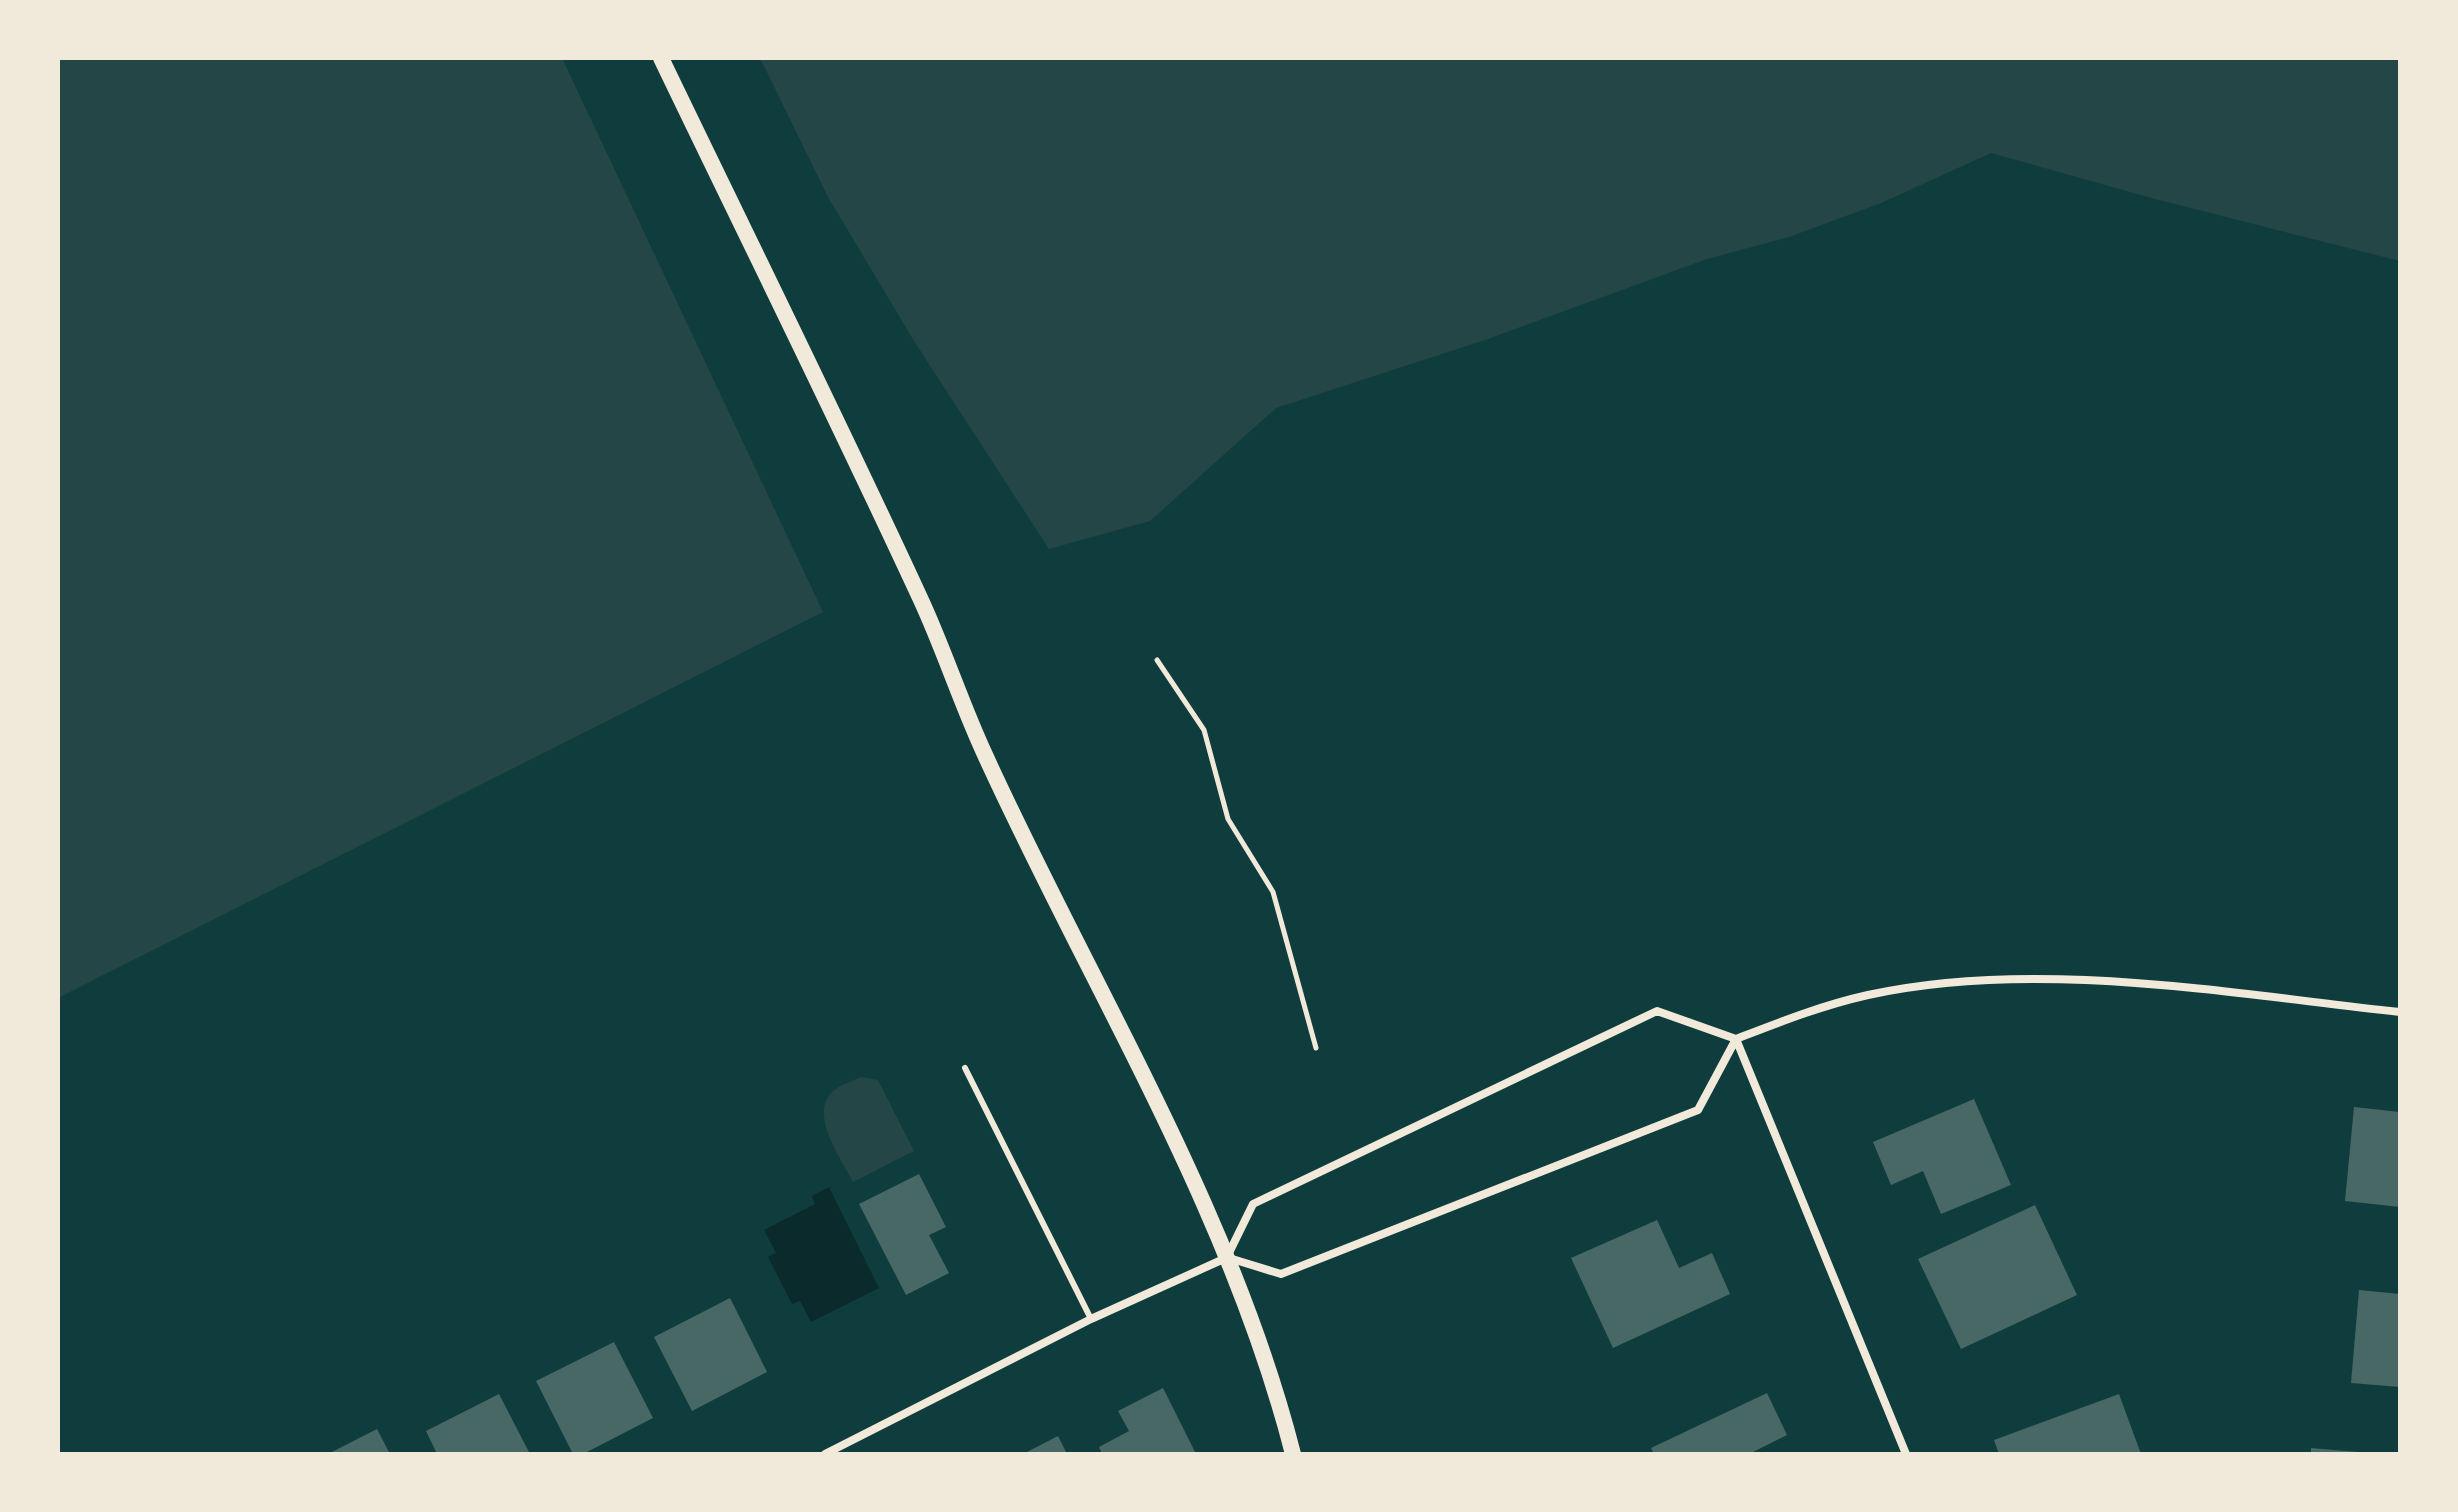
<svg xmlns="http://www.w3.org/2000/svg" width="2458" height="1512" font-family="'Roboto Condensed',sans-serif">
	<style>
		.green { fill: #244646 }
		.water { fill: #0a2a2b }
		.building { fill: #486865 }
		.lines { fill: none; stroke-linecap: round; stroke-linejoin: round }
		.path { stroke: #f1e9da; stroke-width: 5 }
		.service { stroke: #f1e9da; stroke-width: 6 }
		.minor { stroke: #f1e9da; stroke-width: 8 }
		.secondary { stroke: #f1e9da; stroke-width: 16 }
	</style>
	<rect width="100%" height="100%" fill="#0f3d3e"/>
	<!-- green -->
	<path class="green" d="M58,58H562L823,612L58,998Z
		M760,58H2400V261L2159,200L1991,153L1881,203L1789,237L1707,259L1485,340L1276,408L1150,521L1049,549L914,341L828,197Z
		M861,1077L878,1080L914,1151L853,1182C841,1159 809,1115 832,1092C838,1086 852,1081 861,1077Z"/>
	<!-- water -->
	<path class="water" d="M829,1187L879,1288L811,1322L800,1301L792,1304L768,1257L776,1253L764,1230L815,1204L812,1196Z"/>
	<!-- building -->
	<path class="building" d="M1974,1099L2011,1185L1941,1214L1923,1171L1891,1185L1873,1142Z
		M2354,1107L2400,1112V1207L2345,1201Z
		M919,1174L946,1227L929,1235L949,1273L906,1295L859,1204Z
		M2035,1205L2077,1295L1961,1349L1918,1259Z
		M1657,1220L1679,1268L1712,1253L1730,1294L1613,1348L1571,1258Z
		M2359,1290L2400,1294V1387L2351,1383Z
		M730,1298L767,1372L692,1411L654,1337Z
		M614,1342L653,1418L583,1454H573L536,1381Z
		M1163,1388L1196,1454H1102L1099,1447L1129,1431L1118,1411Z
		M1767,1393L1787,1435L1749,1454H1654L1651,1448Z
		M499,1394L530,1454H437L426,1431Z
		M2119,1394L2141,1454H1999L1994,1440Z
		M377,1429L390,1454H328Z
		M1058,1436L1067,1454H1023Z
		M2311,1448L2358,1452V1454H2311Z"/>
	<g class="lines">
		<!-- path -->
		<path class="path" d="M1157,660L1204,730L1228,819L1273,892L1316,1048"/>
		<!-- service -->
		<path class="service" d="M965,1068L1091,1319"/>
		<!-- minor -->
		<path class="minor" d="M1736,1039L1906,1454
			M1227,1257L1253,1204L1657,1011L1736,1039C1780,1022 1823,1005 1868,995C2036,958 2231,994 2400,1012
			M1229,1258L1281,1274L1698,1110L1736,1039
			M825,1454L1091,1319L1226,1258"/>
		<!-- secondary -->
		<path class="secondary" d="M661,58C748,239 837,418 921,600C945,652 962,706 986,757C1091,987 1230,1207 1293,1454"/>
	</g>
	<!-- border -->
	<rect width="2458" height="1512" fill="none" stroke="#f1e9da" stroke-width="120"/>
</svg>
